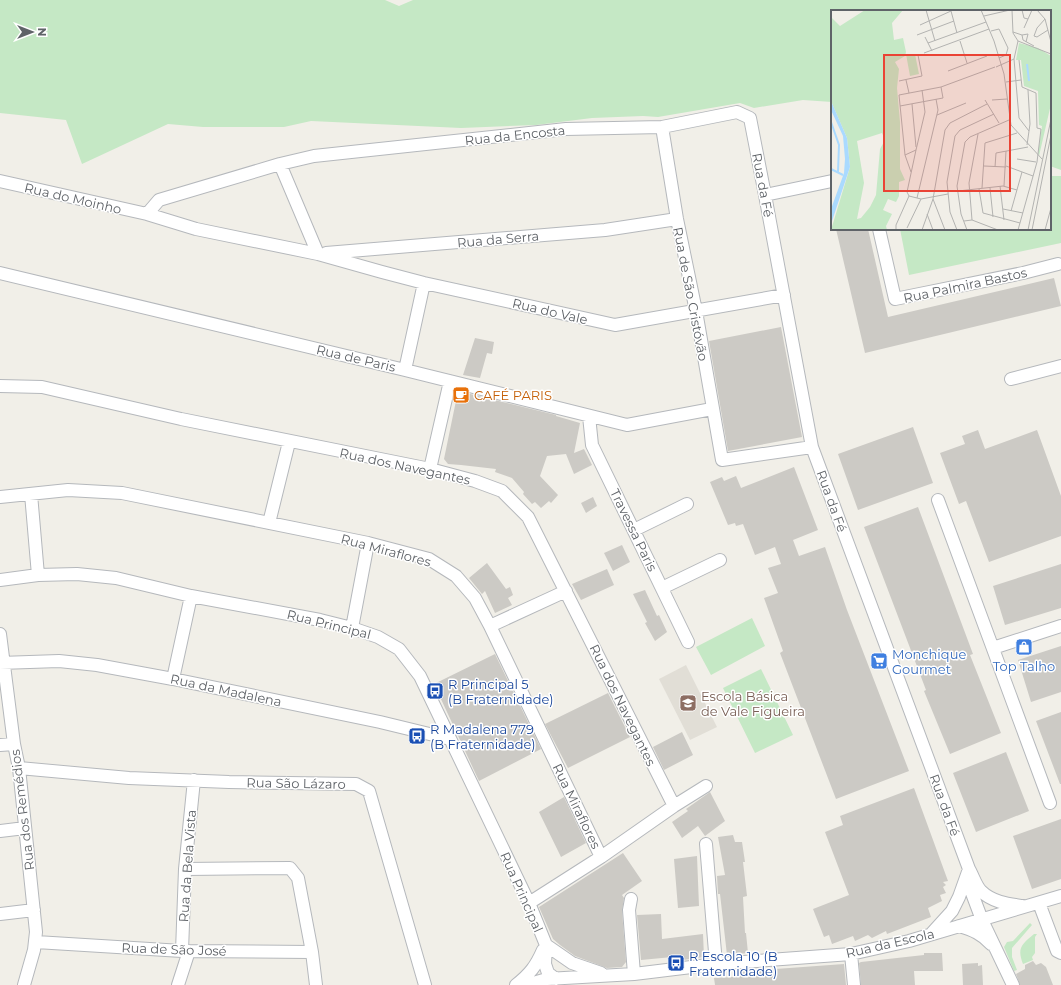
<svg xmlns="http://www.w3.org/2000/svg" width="1061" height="985" font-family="Montserrat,sans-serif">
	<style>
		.education { fill: #e1ded6 }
		.green { fill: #c5e8c5 }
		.building { fill: #cccac5 }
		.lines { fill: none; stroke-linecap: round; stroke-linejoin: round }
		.minor-casing { stroke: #b5b8bc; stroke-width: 14 }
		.minor { stroke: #fff; stroke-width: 12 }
		.labels { text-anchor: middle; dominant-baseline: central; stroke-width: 3; stroke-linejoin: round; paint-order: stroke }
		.street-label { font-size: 13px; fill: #5f6368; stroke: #fff }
		.food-label { font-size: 13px; fill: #c56008; stroke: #fff; text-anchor: start }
		.shop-label { font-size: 13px; fill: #366cbe; stroke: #fff; text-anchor: start }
		.transit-label { font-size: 13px; fill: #164399; stroke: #fff; text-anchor: start }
		.education-label { font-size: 13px; fill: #785e54; stroke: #fff; text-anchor: start }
		.inset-river { fill: none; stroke: #aadaff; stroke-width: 2 }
		.inset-road { fill: none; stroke: #b3b3b1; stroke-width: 1 }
		.view { fill: #ea4335; fill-opacity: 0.15; stroke: #ea4335; stroke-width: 2 }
		.inset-edge { fill: none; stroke: #5f6368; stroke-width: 2 }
	</style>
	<rect width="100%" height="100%" fill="#f1efe8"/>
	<!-- education -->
	<path class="education" d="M686,665L717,727L690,740L659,679Z"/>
	<!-- green -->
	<path class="green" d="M0,0H385L399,6L413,0H1061V170L1050,166V11H832V102L803,100L754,108L740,103L658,117L643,116L592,118L536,125L461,128L311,121L284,127H203L168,124L82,164L66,120L0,113Z
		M1050,176H1061V243L909,275L900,229H1050Z
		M752,618L765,646L711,675L696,647Z
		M761,669L793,735L755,753L723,688Z
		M1030,923L1032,925L1012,948V957L1017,970L1014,971L1004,947L1007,942L1013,941Z
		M1034,934H1037L1035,937V953L1032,957L1033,960L1023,964C1017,948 1021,945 1034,934Z"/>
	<!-- building -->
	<path class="building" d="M836,229H868L888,317L1054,278L1061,306L865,353Z
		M781,327L802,437L728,451L709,341Z
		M475,338L494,342L492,354L487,353L480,378L463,375Z
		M458,391L556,415V416L580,423L574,453L584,449L592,465L574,474L566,454L547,456L540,476L558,495L551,503L549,501L541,508L535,502L532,504L523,494L524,492L512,478L495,472L496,469L461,465L448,464L444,459Z
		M913,427L933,483L858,510L838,454Z
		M978,430L985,449L1037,430L1061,496V536L989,562L966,501L959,504L940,453L965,444L962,436Z
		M794,467L818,530L793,540L799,556L825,547L847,610L909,771L836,799L780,653L783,651L764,598L778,593L768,568L781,564L775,547L755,555L743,524L736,526L735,523L728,525L710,482L722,477L724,481L736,476L741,488Z
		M593,497L597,506L586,513L581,503Z
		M918,507L973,654L970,655L1001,733L950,754L924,691L926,690L864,527Z
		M622,545L630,562L613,571L604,553Z
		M487,563L506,589L510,587L513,595L508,598L512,605L495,613L485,591L482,594L469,578Z
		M1061,564V608L1005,625L993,586Z
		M607,569L614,585L581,600L572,584Z
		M645,590L657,616L659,615L667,632L655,641L645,623L647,622L633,594Z
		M1061,646V692L1031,702L1018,660Z
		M495,654L541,749L479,781L434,684Z
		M608,693L630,737L568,768L545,724Z
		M1061,712V784H1060L1036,721Z
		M682,732L693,755L664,770L653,747Z
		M1006,752L1029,811L976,832L953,773Z
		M914,788L948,881L943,882L946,885L943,887L946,893L940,895L942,901L928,908L931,917L887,934L886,931L872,938L868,935L855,941L853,936L832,944L829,935L824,937L813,909L849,895L825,832L843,825L840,816Z
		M710,792L725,821L705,836L698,826L682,838L672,822L688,811L686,809Z
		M564,797L586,843L561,857L539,812Z
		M1061,819V879L1032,889L1013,836Z
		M733,835L735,842H742L745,862H743L747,896L743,897L745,933H746L748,953L727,955L720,894H718L717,876L725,875L718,837Z
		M623,853L642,881L622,895L624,898L622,911L626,962L622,967L607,968L575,956L560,945L553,939L539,907Z
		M697,856L699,906L678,908L674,859Z
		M661,914L662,939L703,934L704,957L683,960V956L641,960L637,915Z
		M924,953H942L943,971H914L915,985H861L859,963L861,962L924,955Z
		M1033,961L1036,965L1041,963L1046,967L1053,985H1020L1016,974L1025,969V965Z
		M978,963V966L982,965L983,985H963L962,964Z
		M844,964L846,985H715L714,978L734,977L733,972Z"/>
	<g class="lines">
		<!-- minor casing -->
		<g class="minor-casing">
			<path id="minor" d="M662,127L677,219L696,311L722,460L812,447
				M280,164L314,156L566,129L662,127L737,112L750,118L765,195L812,447L969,869
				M0,181L147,214L196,229L318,254L280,164L159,200L147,214
				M765,195L832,181
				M879,229L895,299L1023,273L1058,264
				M326,253L605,230L677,219
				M318,254L382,272L424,283L615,325L784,295
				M0,273L405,370L627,425L712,409
				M405,370L424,283
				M1011,379L1061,366
				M0,386L42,387L181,419L430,469L475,481L502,491L528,517L674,806
				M589,416L592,445L688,642
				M430,469L450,381
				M31,494L38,575
				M0,497L68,490L122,493L368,543L429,559L456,576L475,598L490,626L601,857
				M938,500L1050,803
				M269,523L289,442
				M634,530L687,504
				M0,580L38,575L77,574L116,578L191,596L320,620L352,628L378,637L399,649L420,676L529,903L546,945L545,964L548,973L556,979
				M662,588L720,560
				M490,626L566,591
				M352,628L368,543
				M0,634L14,744L19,768L36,932L34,950L24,985
				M993,648L1061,626
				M0,663L59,661L97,665L173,679L380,722L450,739
				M173,679L191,596
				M0,745L14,744
				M19,768L129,778L229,782L356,784L369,791L425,985
				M0,831L25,828
				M706,844L716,964
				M185,869L290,868L298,878L312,952L316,985
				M967,880L982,920L1013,985
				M631,899L629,910L634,974
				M529,903L601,857L674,806L706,786
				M1039,903L1057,951L1061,953
				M0,914L34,910
				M959,926C973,930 982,934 991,944
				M932,933L952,911L959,897L969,869C973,876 976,886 981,891C992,902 1008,904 1022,906
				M36,942L182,951L312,952
				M546,945L572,963L601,973
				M182,951L185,869L194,780
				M851,954L854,985
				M178,985L189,951
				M516,985C530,974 536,966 543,950
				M526,985L547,979L634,974L716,964L851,954L909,941L1061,896"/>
		</g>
		<!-- minor -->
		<use href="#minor" class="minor"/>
	</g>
	<!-- icons -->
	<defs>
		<g id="cafe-square" transform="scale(0.9)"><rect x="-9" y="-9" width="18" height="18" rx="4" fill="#e8710a" stroke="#fff"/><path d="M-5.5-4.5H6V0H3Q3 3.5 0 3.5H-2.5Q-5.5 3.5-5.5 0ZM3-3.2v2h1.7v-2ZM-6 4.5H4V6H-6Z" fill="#fff"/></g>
		<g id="shop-square" transform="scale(0.9)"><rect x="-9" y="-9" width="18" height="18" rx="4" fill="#3f7fe0" stroke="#fff"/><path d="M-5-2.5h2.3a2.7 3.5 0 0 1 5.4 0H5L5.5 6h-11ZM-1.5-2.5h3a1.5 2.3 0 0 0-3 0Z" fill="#fff"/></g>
		<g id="supermarket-square" transform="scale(0.9)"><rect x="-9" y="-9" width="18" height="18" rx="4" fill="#3f7fe0" stroke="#fff"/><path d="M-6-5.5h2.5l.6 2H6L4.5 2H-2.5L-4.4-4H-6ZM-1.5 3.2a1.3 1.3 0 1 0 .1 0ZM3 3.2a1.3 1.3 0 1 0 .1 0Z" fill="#fff"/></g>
		<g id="bus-square" transform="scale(0.9)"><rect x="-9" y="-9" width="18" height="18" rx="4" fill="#1a4fb4" stroke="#fff"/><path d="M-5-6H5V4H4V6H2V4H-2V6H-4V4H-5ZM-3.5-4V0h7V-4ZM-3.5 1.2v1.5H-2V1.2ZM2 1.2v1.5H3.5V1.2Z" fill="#fff"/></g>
		<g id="school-square" transform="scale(0.9)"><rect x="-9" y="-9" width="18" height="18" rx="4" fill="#8d6e63" stroke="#fff"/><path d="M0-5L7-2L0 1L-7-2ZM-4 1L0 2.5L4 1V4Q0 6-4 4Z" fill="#fff"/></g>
	</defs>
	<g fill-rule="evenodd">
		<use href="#cafe-square" x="461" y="395"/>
		<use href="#shop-square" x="1024" y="647"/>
		<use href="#supermarket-square" x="879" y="661"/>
		<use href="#bus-square" x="435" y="691"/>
		<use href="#school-square" x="688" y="703"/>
		<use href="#bus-square" x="417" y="736"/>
		<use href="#bus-square" x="676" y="963"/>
	</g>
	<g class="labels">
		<!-- street labels -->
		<g class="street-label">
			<text transform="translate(515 135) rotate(-6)">Rua da Encosta</text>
			<text transform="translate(763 185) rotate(79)">Rua da Fé</text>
			<text transform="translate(73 198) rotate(13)">Rua do Moinho</text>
			<text transform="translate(498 239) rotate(-5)">Rua da Serra</text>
			<text transform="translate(965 285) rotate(-12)">Rua Palmira Bastos</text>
			<text transform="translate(691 294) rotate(79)">Rua de São Cristóvão</text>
			<text transform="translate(550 311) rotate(13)">Rua do Vale</text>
			<text transform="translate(356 358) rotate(13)">Rua de Paris</text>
			<text transform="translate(405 466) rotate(12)">Rua dos Navegantes</text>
			<text transform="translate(832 501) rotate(70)">Rua da Fé</text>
			<text transform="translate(634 530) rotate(64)">Travessa Paris</text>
			<text transform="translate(386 550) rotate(15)">Rua Miraflores</text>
			<text transform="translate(329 624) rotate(14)">Rua Principal</text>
			<text transform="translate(226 690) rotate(12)">Rua da Madalena</text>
			<text transform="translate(623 705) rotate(64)">Rua dos Navegantes</text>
			<text transform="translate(296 783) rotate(1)">Rua São Lázaro</text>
			<text transform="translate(945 805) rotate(70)">Rua da Fé</text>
			<text transform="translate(577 806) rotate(64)">Rua Miraflores</text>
			<text transform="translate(22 810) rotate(-97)">Rua dos Remédios</text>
			<text transform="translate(187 866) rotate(-86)">Rua da Bela Vista</text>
			<text transform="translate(522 892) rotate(66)">Rua Principal</text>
			<text transform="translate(890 943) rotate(-13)">Rua da Escola</text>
			<text transform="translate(174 949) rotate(2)">Rua de São José</text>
		</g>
		<!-- food labels -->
		<g class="food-label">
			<text x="474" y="395">CAFÉ PARIS</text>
		</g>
		<!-- shop labels -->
		<g class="shop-label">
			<text x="892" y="654">Monchique<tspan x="892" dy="15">Gourmet</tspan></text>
			<text x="1024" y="666" text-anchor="middle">Top Talho</text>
		</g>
		<!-- transit labels -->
		<g class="transit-label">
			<text x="448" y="684">R Principal 5<tspan x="448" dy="15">(B Fraternidade)</tspan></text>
			<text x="430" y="729">R Madalena 779<tspan x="430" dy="15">(B Fraternidade)</tspan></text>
			<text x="689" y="956">R Escola 10 (B<tspan x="689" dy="15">Fraternidade)</tspan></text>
		</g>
		<!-- education labels -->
		<g class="education-label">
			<text x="701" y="696">Escola Básica<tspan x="701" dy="15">de Vale Figueira</tspan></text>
		</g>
	</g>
	<!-- overview -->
	<g transform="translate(831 10)">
		<rect width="220" height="220" fill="#f1efe8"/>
		<path d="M34,0H72L61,13L63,30L72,28L75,42L74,46L64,52L68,59L66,78L69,112V159L74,170L68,172V186L65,192L57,189L52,200L61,204L55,216L56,220H0L19,157L16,128L0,91V7L9,16ZM51,123L54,130L49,139L45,185L39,197L30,208L26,209L33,173L26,131ZM188,33L207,38L220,46V94L208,146L207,143L211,116L208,115L207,81L193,76L190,50H185ZM75,44H84L88,64L79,66Z" fill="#c5e8c5" fill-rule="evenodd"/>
		<path d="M0,91L16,128L19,157L0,214V199L13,163L14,149L12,126L0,100Z" fill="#aadaff"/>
		<path class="inset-river" d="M196,54L198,71M0,112L8,135L7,162M0,159L12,165"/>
		<path class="inset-road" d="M95,0L104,31M150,0L163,31L173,64L180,115L211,149M181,0L182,23L187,31L220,44M191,0L193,8L197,9M206,0L214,9L220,32M120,1L126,23M153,6L179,0M214,9L206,18L203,26L206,27L217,20M89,15L120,1M193,18L201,0M160,21L168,19L177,38L175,45L168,48M182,22L191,25L192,30L203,36M86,25L123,11M191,25L197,24L195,32M94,27L101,41M129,31L136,53M97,33L155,12M93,43L158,19M183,49L188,108L198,121M165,57L183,49L187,31M117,61L156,46M75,70L78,83M68,71L91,66L87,45M175,72L190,70M154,90L168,113M161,90L176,89M81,94L85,137M69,96L112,88L110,77M106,105L135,93M196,135L199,114L197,80M85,140L94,102L91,80M74,145L68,85L110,77L164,57M186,149L205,152M153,156L175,157M175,156L202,166M164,157L165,143L197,137M169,176L173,210M173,176L175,141M151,178L154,133L186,123M159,178L162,207M148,179L152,203L189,213M127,181L172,176L186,180M78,186L76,182L85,140L74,145L80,162M78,186L90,189L117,184M86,188L107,100L105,89M172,199L192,203M180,201L191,162M96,204L102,220M141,210L138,173L147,124M133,211L141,210L167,220M76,218L90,189M65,220V215L78,186M91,220L102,189M114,220L102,189L114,120L119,113L156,94M126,220L119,202L116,172L124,126L129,120L163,104M136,220L130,204L126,176L134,132L139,127L178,110M187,220L206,152L210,119L206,118L205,83L191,77L188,50M197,220L220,109M201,220L220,125M214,220L220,198"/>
		<path class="view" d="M53,45H179V181H53Z"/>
		<rect width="220" height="220" class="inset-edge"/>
	</g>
	<!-- north arrow -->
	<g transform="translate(32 32) rotate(90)" stroke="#ffffff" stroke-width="3" paint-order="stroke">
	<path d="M0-3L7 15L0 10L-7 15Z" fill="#5f6368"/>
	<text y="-6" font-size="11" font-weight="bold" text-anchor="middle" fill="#5f6368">N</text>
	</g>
</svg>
